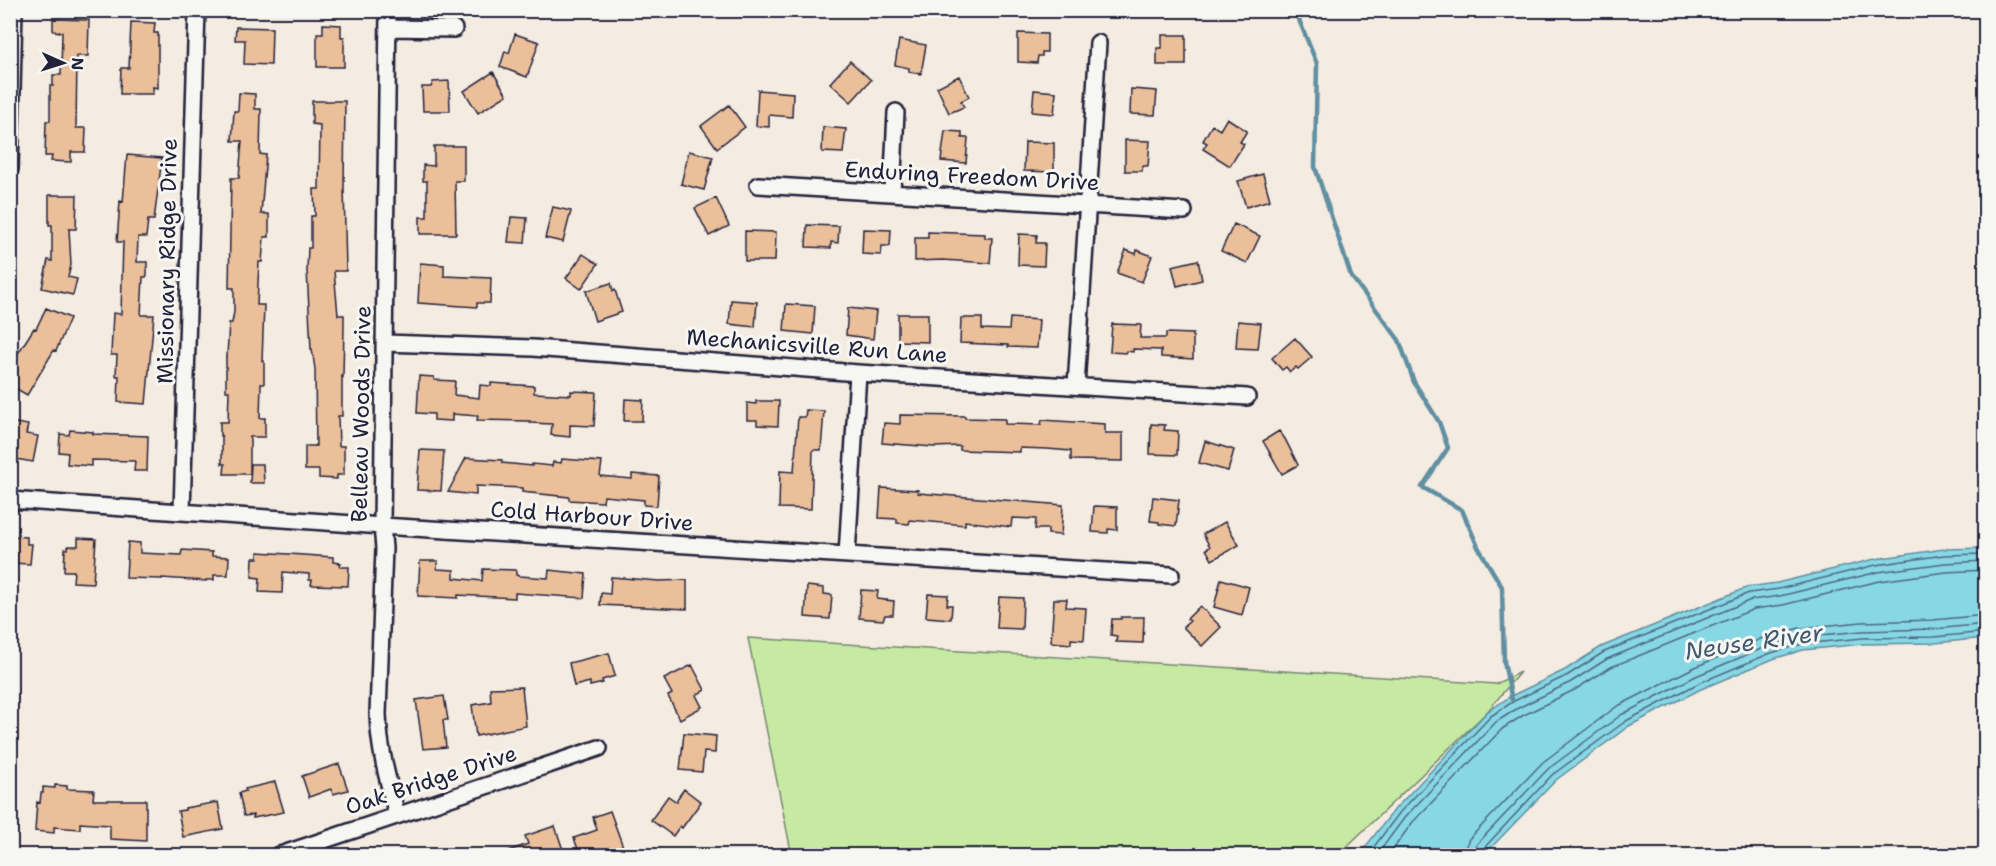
<svg xmlns="http://www.w3.org/2000/svg" width="1996" height="866" font-family="'Shantell Sans',sans-serif">
	<style>
		.green { fill: #c7eaa3; stroke: #74866f; stroke-width: 1.5 }
		.water { fill: #88d7e5; stroke: #5f8fa1; stroke-width: 1.5 }
		.lines { fill: none; stroke-linecap: round; stroke-linejoin: round }
		.shore { stroke: #4b6a7f; stroke-width: 1.5 }
		.stream { stroke: #5f8fa1; stroke-width: 4.5 }
		.building { fill: #ecbf9b; stroke: #22223b; stroke-width: 1.5 }
		.minor-casing { stroke: #22223b; stroke-width: 20 }
		.minor { stroke: #f6f6f2; stroke-width: 15 }
		.labels { text-anchor: middle; dominant-baseline: central; stroke-width: 6; stroke-linejoin: round; paint-order: stroke }
		.street-label { font-size: 22px; fill: #22223b; stroke: #f6f6f2 }
		.water-label { font-size: 24px; font-style: italic; fill: #41586e; stroke: #f6f6f2 }
	</style>
	<rect width="100%" height="100%" fill="#f4ebe1"/>
	<filter id="ink" filterUnits="userSpaceOnUse"><feTurbulence type="fractalNoise" baseFrequency=".0167" numOctaves="2"/><feDisplacementMap in="SourceGraphic" scale="12" xChannelSelector="R" yChannelSelector="G"/><feConvolveMatrix kernelMatrix="1 2 1 2 8 2 1 2 1" color-interpolation-filters="sRGB"/></filter>
	<g filter="url(#ink)">
		<!-- green -->
		<path class="green" d="M748,638L1496,684L1520,672L1487,712L1338,855L792,856Z"/>
		<!-- water -->
		<path class="water" d="M1985,548V638L1935,643L1863,644L1803,650L1773,659L1701,689L1629,726L1556,780L1484,855H1359L1395,809L1487,712L1511,696L1565,670L1601,647L1748,587L1777,583L1875,559L1944,549Z"/>
		<g class="lines">
			<!-- shore -->
			<path class="shore" d="M1367,856L1400,812L1491,716L1514,701L1568,675L1604,652L1749,593L1779,589L1876,565L1944,555L1986,554
				M1376,856L1405,817L1496,722L1518,708L1571,682L1607,659L1751,600L1780,596L1878,572L1945,563L1986,561
				M1388,856L1412,823L1502,729L1522,716L1576,689L1611,667L1754,609L1783,605L1879,581L1946,572L1986,570
				M1464,856L1465,848L1469,839L1543,762L1616,707L1693,668L1765,637L1800,628L1862,622L1933,620L1986,615
				M1473,856L1477,844L1548,769L1621,715L1696,676L1768,646L1801,637L1862,631L1934,629L1986,624
				M1481,856L1483,849L1552,775L1626,721L1699,683L1771,653L1802,644L1863,638L1934,637L1986,632"/>
			<!-- stream -->
			<path class="stream" d="M1295,10L1317,64L1315,167L1351,276L1399,340L1414,382L1439,422L1448,448L1422,487L1462,510L1478,547L1502,587L1504,662L1512,700"/>
		</g>
		<!-- building -->
		<path class="building" d="M53,19L89,20L88,56H77L76,128H86L85,152H71V162L51,161L52,156H45L46,121H50V86H53V75H61L62,32L53,31Z
			M131,22L155,23L154,33H158V88L153,87V94H120L121,68H129Z
			M323,24L341,25V37H344V67H317V33H323Z
			M236,27L272,28L271,65L244,64L245,40H235Z
			M1018,33L1047,34V52H1042V56H1038L1037,63L1018,62Z
			M515,34L539,42L527,77L500,67L505,51L509,53Z
			M1162,35H1186V65H1157V48H1162Z
			M899,40L926,45L921,74L909,72V68L895,65Z
			M850,61L871,80L851,102L830,83Z
			M493,72L507,95L478,113L464,91Z
			M959,76L969,97L961,101L964,107L949,113L937,87Z
			M449,81L450,111H423L422,87H431L433,82Z
			M1131,89L1157,91L1155,115L1130,114Z
			M758,90L793,93L792,117L769,115V127L756,126Z
			M1034,90L1056,92L1054,114L1032,112Z
			M239,93L255,94V109H261L260,154L266,155L261,214H269V237H264L262,262H259L257,305H264L262,361H264V384H261L260,418H265V437H250V474H224L225,464H222V436H220V422H228L229,391H226V356H227L229,323H232L234,312V288H229L231,178H239L242,141H232L234,111H238Z
			M312,101H345L344,187L346,271H334L338,315H344V326L343,377L342,376V416H338L339,446H344V475H337V479L319,478V470H305V446H316L315,369L312,349H311L307,270L308,248H311V216H315L314,189H319L320,125L312,124Z
			M729,105L745,127L717,148L701,126Z
			M1227,118L1247,131L1240,142L1244,144L1230,166L1203,149L1207,143L1203,141L1212,125L1220,130Z
			M823,127L846,129L843,153L822,152Z
			M945,131L962,132V138H968L966,163L941,161Z
			M1125,140L1150,141L1148,166H1143L1142,171H1125Z
			M1025,142L1054,143V172L1024,171Z
			M434,146H464V181H455L456,234H420V217H427V181H423V165L434,166Z
			M689,151L713,157L704,190L681,184Z
			M127,155L162,158L154,220H148L146,237H138L137,262H147V275L146,277H143L141,315H154L146,404L118,402L119,376H116L117,355H111L113,313L121,314L123,242H117L120,201L123,202Z
			M1263,174L1270,200L1246,207L1238,181Z
			M49,195H77L76,229H69L71,265L68,277L77,279L73,295L42,288L48,260L52,261V225H49Z
			M716,198L729,226L709,236L695,208Z
			M553,207L571,211L563,242L545,238Z
			M511,217L527,218L525,243L508,242Z
			M1234,224L1260,236L1247,263L1221,251Z
			M807,225L839,226L838,243L831,242V248L806,247Z
			M863,229L891,230L890,246H882L881,255L862,254Z
			M745,231L776,232L775,261H745Z
			M928,232L985,234V238H992L990,263L943,260L915,261V238H928Z
			M1019,234L1037,235L1036,243H1045L1044,266L1018,265Z
			M1126,250L1136,254L1137,250L1152,256L1142,282L1117,273Z
			M583,254L598,264L581,289L566,278Z
			M1198,260L1202,280L1177,286L1172,266Z
			M420,263L444,265V276L491,278L490,303H477V307L418,303Z
			M611,283L613,291L615,290L622,312L595,321L586,291Z
			M731,300L757,302L755,327L729,324Z
			M786,304L815,306L813,334L784,331Z
			M46,308L70,318L56,351L54,350L27,395L10,385V366L34,328L36,329Z
			M848,308L876,311L873,339L846,335Z
			M898,314H928V342L898,341Z
			M961,318H982V329L1009,330L1010,318L1039,320L1037,348L1008,347V345L960,343Z
			M1238,321L1261,323L1258,349L1236,348Z
			M1112,324L1141,325L1140,338H1166V333L1193,334V359L1161,357V350L1133,349V352L1126,351V353L1110,352Z
			M1295,338L1312,357L1298,369L1296,367L1290,372L1286,367L1282,370L1272,358Z
			M419,376L434,377V380L455,381L454,395L479,398L480,385L491,386V383L534,386V393L571,395V391L596,392L594,426L570,425V437L551,435L552,424L530,423V421L477,420L478,416L452,414V421L434,420V414L417,413Z
			M625,399L643,400L642,421H624Z
			M756,401H779L778,426L757,425V420H747V403L756,404Z
			M806,410L824,411L821,450H813L811,509L779,508L780,471L794,472L798,417H805Z
			M900,415L965,416V418L1005,419V424L1041,425L1042,420L1105,424V433H1123V461L1071,460V451L1047,449L1020,448V452L960,450V446L934,447L882,443L884,423L900,424Z
			M10,422L28,425L26,434L38,436L33,462L10,458Z
			M1151,424L1165,425L1164,430L1178,431L1177,455L1150,454Z
			M70,430L93,432V434L148,436L147,471H134L135,461L91,460V466L67,464L68,453L59,452L60,434L69,435Z
			M1279,431L1285,439L1298,465L1282,474L1263,441Z
			M1205,441L1234,450L1228,471L1199,463Z
			M420,450L444,451L441,491L417,490Z
			M466,458L502,460V463L532,466V464L552,466L553,462L561,463L562,459L602,462L600,476L632,479V474L659,476L657,506L644,505V500L604,496L603,502L569,500V497L522,492V488L476,486V495L448,492Z
			M251,464H263L264,483H250Z
			M881,488L918,490V493L1063,505L1061,535L1048,534V529H1035L1036,519L1012,518L1011,527L965,521V525L910,520L909,524L897,523V519L879,518Z
			M1153,497L1179,500L1176,526L1159,524V522L1150,521Z
			M1094,506L1117,507V530L1108,529V533L1092,532Z
			M1225,522L1239,545L1212,560L1206,549L1210,547L1203,534Z
			M10,536L27,537V544H32L30,564L10,563Z
			M78,538L96,539L93,583L73,582L74,571H64L65,549H68V546H78Z
			M128,542L140,543V553L181,555L182,550L212,552V556L229,557L228,575H214V580H206V581L162,578V579L126,578Z
			M258,552L333,557V562L341,563L340,567H349L348,586L311,585L312,580H309V574L283,572L282,593L259,592L260,578L252,577L253,558H258Z
			M420,561H438L437,569L454,570V578L482,581L483,569L516,570V575L519,576L548,578L549,570L586,574L584,598L515,593V598L458,595V598L418,596Z
			M611,577L659,581L687,580V609L600,605L601,593L610,594Z
			M1221,579L1249,587L1242,615L1214,607Z
			M807,586L824,588V594L832,595L830,619L805,617Z
			M861,590L878,591L877,599L894,601L893,615H885L883,620L859,618Z
			M928,594L948,595L947,605H952L951,619L926,617Z
			M999,597L1023,598L1022,629L997,628Z
			M1054,599H1067L1066,607L1086,608L1084,640L1071,639V644L1051,642Z
			M1200,606L1221,627L1202,646L1183,627L1190,621L1187,619Z
			M1121,617H1144L1143,643L1116,642L1117,636L1111,635L1112,619H1121Z
			M609,653L615,676L602,680L603,683L590,686V682L574,686L569,663Z
			M692,665L705,690L696,695L702,707L680,719L668,696L672,694L664,679Z
			M522,687L526,726L476,736L472,705L491,702L490,688Z
			M444,696L448,720H443L446,747L423,749L416,700Z
			M684,733L716,736L715,753L704,752L702,772L680,770Z
			M339,764L348,790L333,794L331,789L309,797L302,776Z
			M275,782L284,812L253,818V815L244,816L239,793L246,791L245,789Z
			M55,785L67,786V789L94,790L93,800H146V841L110,839V825L80,823V829L54,827V833L35,831L37,802L40,803L41,793H43V787L55,788Z
			M684,789L701,802L682,828L680,826L673,836L651,820L668,796L677,802V799Z
			M218,802L223,829L183,837L178,811L185,810V808Z
			M610,811L626,855H580L574,838L597,830L593,817Z
			M555,826L564,853L556,855H500V854L528,844L525,836Z"/>
		<g class="lines">
			<!-- minor casing -->
			<g class="minor-casing">
				<path id="minor" d="M388,10L382,526L384,548L378,714C379,749 388,781 397,815
					M388,28L454,29
					M10,169L14,10
					M758,185L1184,211
					M892,193L896,112
					M385,343L533,348L858,373L1247,397
					M1076,386L1098,43
					M10,500L382,526L1171,575
					M182,512L197,10
					M847,555L858,373
					M277,856L599,748"/>
			</g>
			<!-- minor -->
			<use href="#minor" class="minor"/>
		</g>
	</g>
	<g class="labels">
		<!-- street labels -->
		<g class="street-label">
			<text transform="translate(972 176) rotate(3)">Enduring Freedom Drive</text>
			<text transform="translate(167 261) rotate(-89)">Missionary Ridge Drive</text>
			<text transform="translate(817 346) rotate(4)">Mechanicsville Run Lane</text>
			<text transform="translate(361 414) rotate(-89)">Belleau Woods Drive</text>
			<text transform="translate(592 516) rotate(4)">Cold Harbour Drive</text>
			<text transform="translate(431 780) rotate(-18)">Oak Bridge Drive</text>
		</g>
		<!-- water labels -->
		<g class="water-label">
			<text transform="translate(1754 642) rotate(-8)">Neuse River</text>
		</g>
	</g>
	<!-- margin -->
	<rect width="1996" height="866" fill="none" stroke="#f6f6f2" stroke-width="36"/>
	<rect x="18" y="18" width="1960" height="830" fill="none" stroke="#22223b" stroke-width="2" filter="url(#ink)"/>
	<!-- north arrow -->
	<g transform="translate(63 63) rotate(93)" stroke="#f6f6f2" stroke-width="4.5" paint-order="stroke">
	<path d="M0-4.5L10 22L0 15L-10 22Z" fill="#22223b"/>
	<text y="-9" font-size="16" font-weight="bold" text-anchor="middle" fill="#22223b">N</text>
	</g>
</svg>
